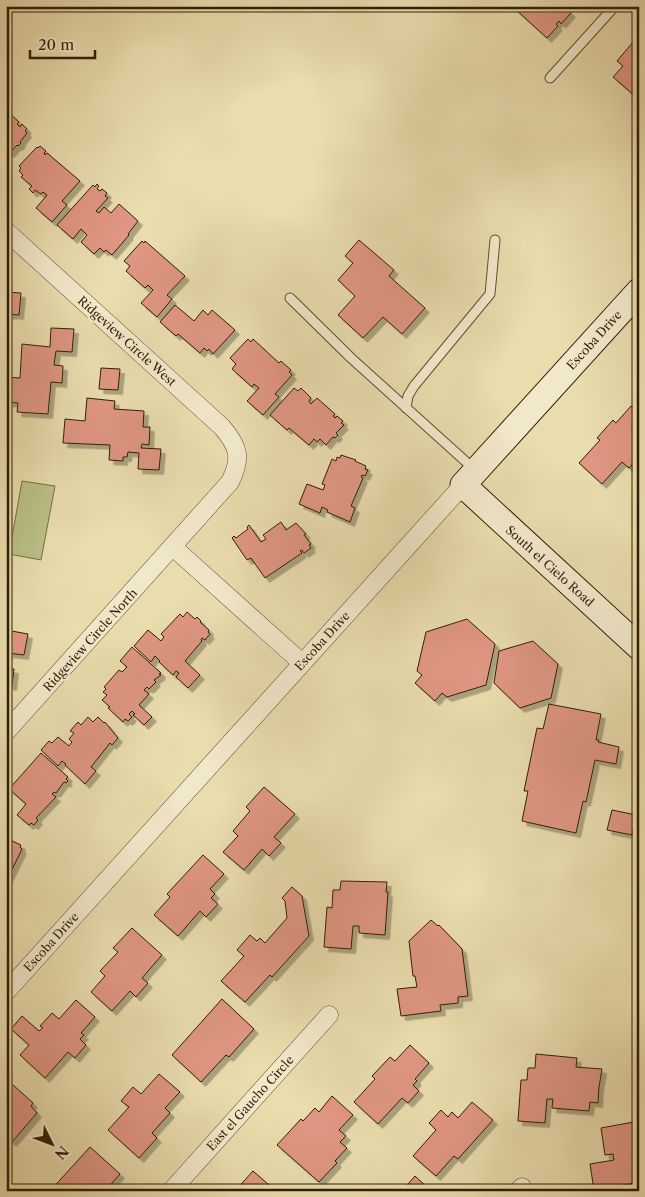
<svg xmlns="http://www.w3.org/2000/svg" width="645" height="1197" font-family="'Libre Caslon Text',serif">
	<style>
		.green { fill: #babf87; stroke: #756e46 }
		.building { fill: #df9682; stroke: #301e04; filter: url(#shadow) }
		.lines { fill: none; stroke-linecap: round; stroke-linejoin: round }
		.lane-casing { stroke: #5e4e2e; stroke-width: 11 }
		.street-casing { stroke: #5e4e2e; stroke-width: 19 }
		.secondary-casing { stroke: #301e04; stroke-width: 27 }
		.lane { stroke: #f1e8ca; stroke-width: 9 }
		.street { stroke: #f1e8ca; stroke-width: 18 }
		.secondary { stroke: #f1e8ca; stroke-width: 25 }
		.labels { text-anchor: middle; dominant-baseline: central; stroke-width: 4.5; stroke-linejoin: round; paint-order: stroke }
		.street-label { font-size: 12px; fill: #301e04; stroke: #f1e8ca }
	</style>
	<defs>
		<filter id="shadow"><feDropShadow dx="4.5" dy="4.5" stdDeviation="0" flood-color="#0004"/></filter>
	</defs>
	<rect width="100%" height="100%" fill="#e9dcad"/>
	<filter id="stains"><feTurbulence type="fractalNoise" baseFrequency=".004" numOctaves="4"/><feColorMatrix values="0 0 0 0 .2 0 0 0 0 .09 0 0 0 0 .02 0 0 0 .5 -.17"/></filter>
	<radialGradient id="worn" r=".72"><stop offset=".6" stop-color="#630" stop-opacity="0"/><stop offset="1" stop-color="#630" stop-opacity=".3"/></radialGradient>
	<!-- green -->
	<path class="green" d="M22,481L55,486L41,560L9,554Z"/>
	<!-- building -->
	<path class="building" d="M516,6H568L566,8L571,13L561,24L559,21L556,24L558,26L547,38L514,8Z
		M633,42L639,47V94L636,97L613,77L623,66L617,61Z
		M6,110L19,122L17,124L20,127L22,124L27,129L25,131L27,133L20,142L21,143L18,146L17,145L10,153L6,150Z
		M40,146L46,151L44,153L45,155L47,153L80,181L62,201L67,205L52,222L36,208L47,195L43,192L41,194L35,190L33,193L29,189L32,186L21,177L23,175L19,171L21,168L19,166L37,147L38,148Z
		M97,184L99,186L97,189L100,191L102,189L107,193L105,196L108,198L96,211L99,213L104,207L111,213L119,204L138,221L128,234L129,235L112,255L106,250L104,252L100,248L94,254L81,242L87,235L81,229L73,239L57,225L93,185L95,187Z
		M359,240L394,270L389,276L425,308L402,334L383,317L363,338L338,315L355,296L338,280L353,263L345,256Z
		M142,241L144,243L145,241L185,276L167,295L172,299L157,317L141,303L153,290L148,285L145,288L126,271L130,266L124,261Z
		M6,292L21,293L19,315L6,314Z
		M175,305L194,321L203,310L208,315L212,310L235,330L213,354L209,349L207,351L204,348L200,353L178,334L176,336L160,322Z
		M51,328L74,329L72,352L56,351L54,365L63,366L62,383L51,382L48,414L17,412L18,403L6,402V377L20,378L22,344L50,347Z
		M248,339L251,342L253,339L279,363L281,361L291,370L289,372L292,375L275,394L279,397L263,415L247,401L259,388L254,384L252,387L232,369L236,364L230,358Z
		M101,368L120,369L118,390L99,389Z
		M294,388L298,391L301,388L311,398L309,401L311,404L317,398L335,414L333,416L335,418L337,416L343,421L341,423L344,425L336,433L338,435L335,438L333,437L326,445L320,439L317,442L314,439L309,445L289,428L287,430L270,415Z
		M87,398L115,401L114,409L144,411L143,427H150L149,445L142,444L141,448L161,449L159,470L138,469L139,453L128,452L127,457H123V461L109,460L110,445L63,443L65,419L85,421Z
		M631,406L639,413V439L637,441L639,443L633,449L639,454V457L629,468L622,462L602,484L579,463L600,440L597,438L613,420L616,423Z
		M341,455L356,460L355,461L366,466L365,469L368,470L365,476L362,475L361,477L363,478L351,506L355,508L350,522L327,512L328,510L322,507L320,513L299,504L307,484L323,490L325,485L322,484L332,459L336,461L337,457L340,458Z
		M281,522L286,530L296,523L306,534L304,535L311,544L309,545L311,548L304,553L302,550L300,551L302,553L265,578L251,558L247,560L232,538L234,536L236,538L248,529L247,527L249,525L261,542L266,539L263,535Z
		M187,612L195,619L197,617L201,621L200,622L209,630L208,632L210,634L205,640L202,638L201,640L202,641L185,661L200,675L188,688L176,677L179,673L176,671L173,675L159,662L160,661L155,656L151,662L134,646L148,630L161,641L164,637L161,634L180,614L183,617Z
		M467,619L495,644L486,685L447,697L442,693L435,701L415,683L422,675L417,671L426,632Z
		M6,630L28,634L24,655L8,653L6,664Z
		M533,641L558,664L551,698L520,708L494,683L499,651Z
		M132,647L161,673L159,674L161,675L154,680L156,682L149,689L147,687L144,690L149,694L139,705L152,717L144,725L133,715L135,714L132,711L129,714L132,717L128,721L125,719L123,722L108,708L110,707L102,700L107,695L103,692L106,689L104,687L119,670L122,672L127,667L120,661Z
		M6,668L14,669L12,686L6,685Z
		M549,704L601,714L596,740H599L598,742L619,747L616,764L595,760L586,802L583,801L576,833L522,821L528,791H524L537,728L543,729Z
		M88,717L93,722L98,717L104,723L105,722L118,738L112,745L110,743L91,767L96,771L85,784L65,765L66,764L62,761L58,766L41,750L49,741L52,743L58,737L69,746L72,742L69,739L74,733L70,731L78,722L81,725Z
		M41,753L68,777L66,779L68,781L66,783L64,782L56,793L54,792L52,794L56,797L36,818L38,820L34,825L31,823L29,825L17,815L26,804L9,789Z
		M264,787L295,814L274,837L281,843L269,856L262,849L244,870L223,852L238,836L233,831L250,811L246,807Z
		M612,810L636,815L632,835L607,830Z
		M7,836L11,838L10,840L21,845L20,847L22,849L6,882Z
		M203,855L224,874L210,889L215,894L211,898L218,904L206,917L200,911L178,936L154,915L170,897L167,894Z
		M341,881L387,882L386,892H388L385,935L359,933V926H353L351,949L324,947L327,907L332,908L333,890H340Z
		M292,887L302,896L309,936L272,977L270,975L245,1002L221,981L244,956L237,950L250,935L257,941L260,938L265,943L287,918L285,901L282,898Z
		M431,920L438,926L439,925L462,949L468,996L458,997V1003L440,1005L441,1011L401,1016L397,989L417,987L415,976H413L409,941Z
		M132,928L162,955L142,978L148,983L136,997L130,991L112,1011L91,992L105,976L100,971L118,952L113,948Z
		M222,999L254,1029L229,1057L226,1055L201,1082L172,1055Z
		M76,1000L95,1017L81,1033L84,1035L80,1039L86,1045L75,1058L68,1052L45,1078L20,1055L29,1045L11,1029L22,1016L39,1031L43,1028L40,1026L52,1013L59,1019Z
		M410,1045L429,1063L415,1079L417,1081L413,1085L419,1091L408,1103L402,1098L378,1124L354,1102L375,1079L372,1076L390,1057L395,1061Z
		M536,1054L577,1058L576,1067L602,1069L599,1087L598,1103L590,1102L589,1111L552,1108L553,1099H547L545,1123L518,1121L521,1080H527L528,1068H535Z
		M159,1074L180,1092L165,1108L170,1113L152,1133L157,1138L139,1158L108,1130L129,1107L121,1101L133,1087L141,1094Z
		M12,1084L33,1103L31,1106L37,1113L12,1142L8,1139L6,1141V1090Z
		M332,1096L353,1115L339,1130L346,1136L340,1142L347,1148L335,1161L337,1163L319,1182L277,1145L301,1119L303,1121L315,1108L319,1112Z
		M472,1102L493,1120L458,1159L454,1156L436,1176L413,1156L436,1130L429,1123L441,1110L448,1117L452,1112L458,1118Z
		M639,1121V1176L634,1177L635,1183L594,1190L590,1164L614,1160L613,1154L605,1155L601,1128Z
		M90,1147L120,1174L105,1191H50Z
		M253,1171L276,1191H235Z
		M415,1176L431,1191H402Z"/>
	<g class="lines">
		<!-- lane casing -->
		<g class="lane-casing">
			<path id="lane" d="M550,78L615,6
				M290,298L351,358L474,469
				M406,408L408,396L414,386L490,294L495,240"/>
		</g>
		<!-- street casing -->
		<g class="street-casing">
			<path id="street" d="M6,231L222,427C239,447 242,458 230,482L6,732
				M173,547L302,663
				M6,992L463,485
				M171,1191L329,1015
				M518,1191L522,1187"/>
		</g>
		<!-- secondary casing -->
		<g class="secondary-casing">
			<path id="secondary" d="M639,291L463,485L639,647"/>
		</g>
		<!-- lane -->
		<use href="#lane" class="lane"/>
		<!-- street -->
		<use href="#street" class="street"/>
		<!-- secondary -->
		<use href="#secondary" class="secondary"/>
	</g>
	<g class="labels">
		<!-- street labels -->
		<g class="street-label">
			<text transform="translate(594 340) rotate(-48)">Escoba Drive</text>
			<text transform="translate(127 341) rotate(42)">Ridgeview Circle West</text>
			<text transform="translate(550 566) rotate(42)">South el Cielo Road</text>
			<text transform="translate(90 640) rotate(-48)">Ridgeview Circle North</text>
			<text transform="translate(322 641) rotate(-48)">Escoba Drive</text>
			<text transform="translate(51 942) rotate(-48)">Escoba Drive</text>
			<text transform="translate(250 1103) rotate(-48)">East el Gaucho Circle</text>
		</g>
	</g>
	<!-- margin -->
	<rect width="645" height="1197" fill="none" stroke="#e9dcad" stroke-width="25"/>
	<rect x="8" y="8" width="630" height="1182" fill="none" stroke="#301e04" stroke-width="2.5"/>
	<rect x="12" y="12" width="620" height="1172" fill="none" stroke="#301e04"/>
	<!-- north arrow -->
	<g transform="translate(52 1144) rotate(132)" stroke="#f1e8ca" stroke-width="4" paint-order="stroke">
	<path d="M0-4L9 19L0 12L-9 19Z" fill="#301e04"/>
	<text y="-8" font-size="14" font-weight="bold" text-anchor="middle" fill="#301e04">N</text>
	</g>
	<!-- scale -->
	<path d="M30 50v8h65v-8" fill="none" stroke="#301e04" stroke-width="2.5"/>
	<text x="38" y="50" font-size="15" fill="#301e04" stroke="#f1e8ca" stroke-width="4" paint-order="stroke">20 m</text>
	<rect width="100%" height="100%" filter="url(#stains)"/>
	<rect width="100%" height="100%" fill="url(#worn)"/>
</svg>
